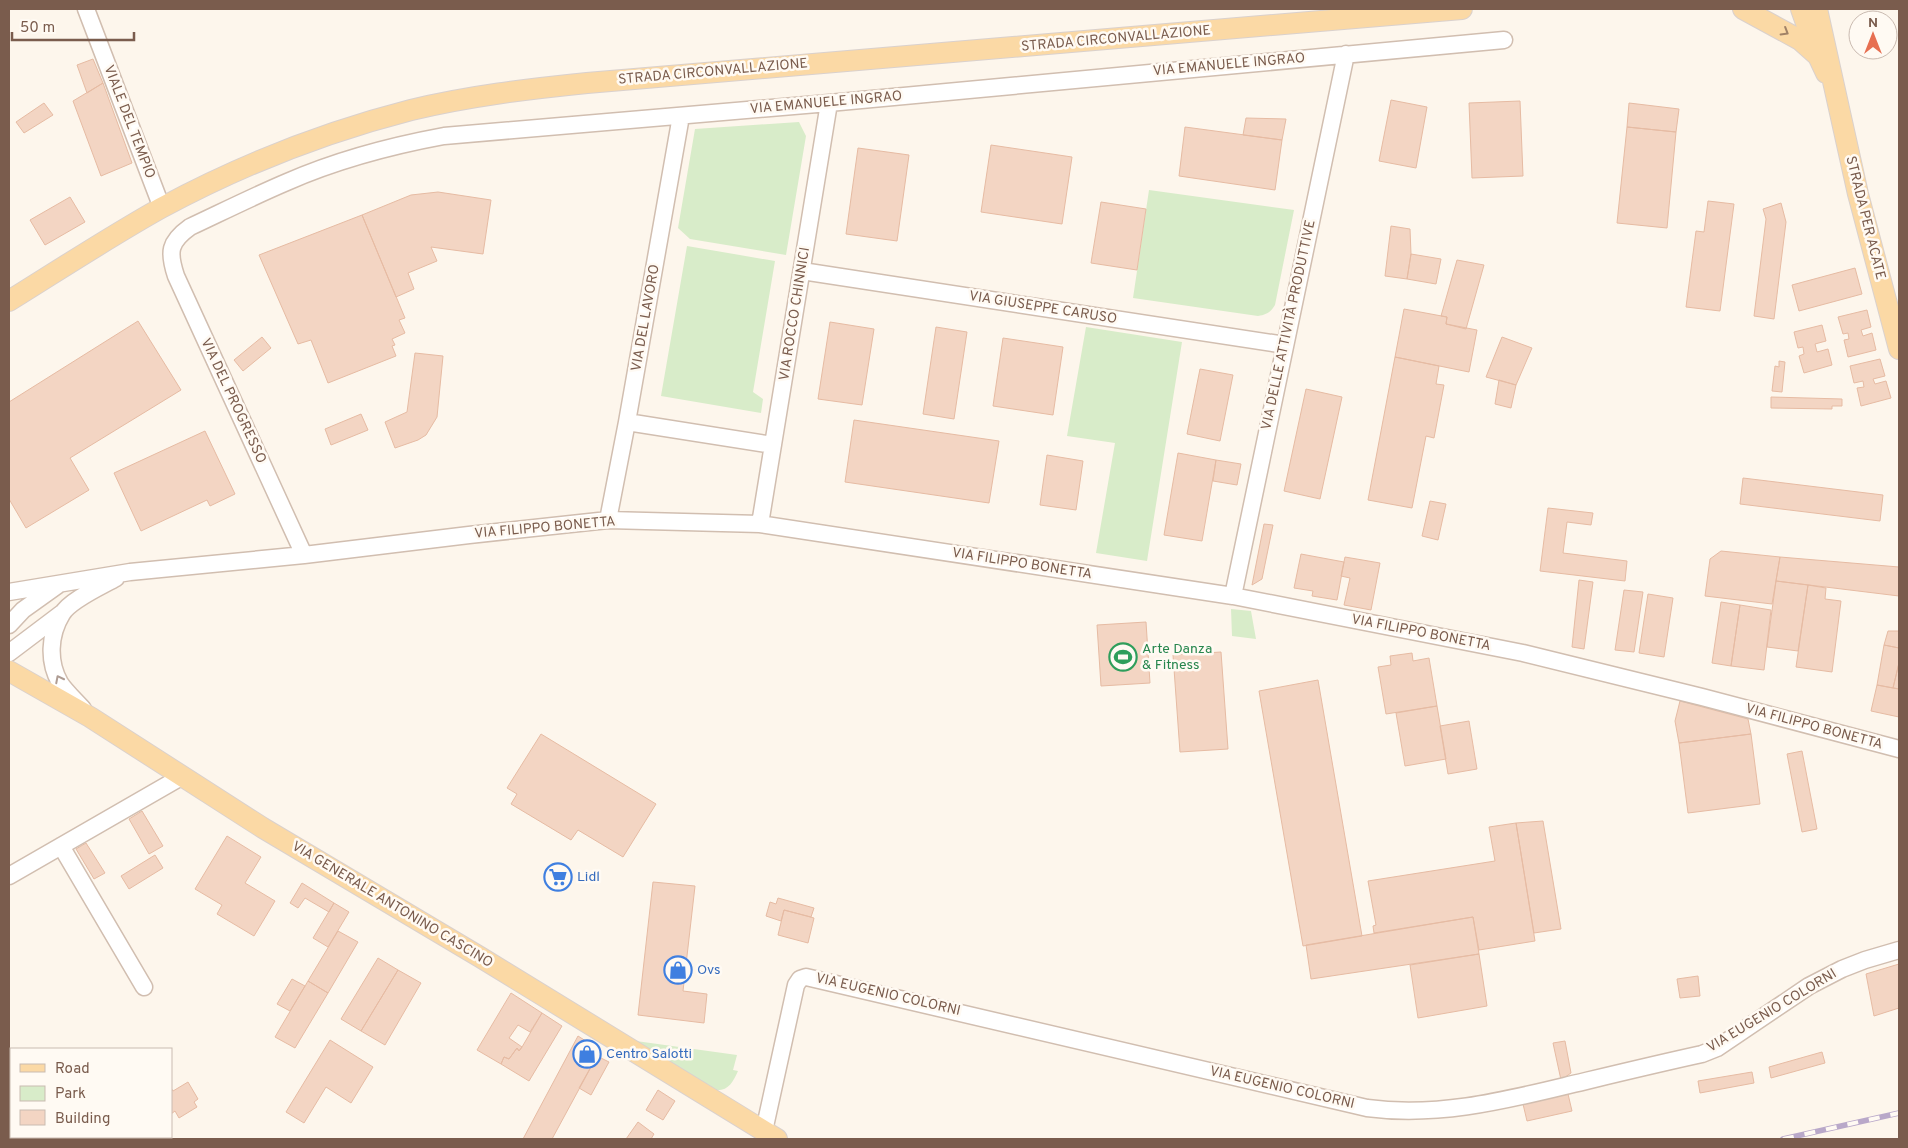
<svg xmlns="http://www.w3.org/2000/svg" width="1908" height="1148" font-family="Overpass,sans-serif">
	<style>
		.green { fill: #d8ecc9 }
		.building { fill: #f3d5c3; stroke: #e6bba3 }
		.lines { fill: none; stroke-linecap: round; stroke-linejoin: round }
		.minor-casing { stroke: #d1beb0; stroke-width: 19 }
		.major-casing { stroke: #dad1cd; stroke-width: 22 }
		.minor { stroke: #fff; stroke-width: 16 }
		.major { stroke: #fbd9a5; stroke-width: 20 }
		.rail-casing { stroke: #b9a8c9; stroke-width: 5.5 }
		.rail { stroke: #fffaf3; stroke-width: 4; stroke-dasharray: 11; stroke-linecap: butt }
		.oneway { stroke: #a18267 }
		.oneway2 { stroke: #af9d94 }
		.labels { text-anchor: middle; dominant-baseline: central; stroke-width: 5; stroke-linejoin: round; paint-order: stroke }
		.street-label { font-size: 14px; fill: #7a5c4d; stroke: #fffaf3 }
		.leisure-label { font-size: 14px; fill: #27864d; stroke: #fffaf3; text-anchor: start }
		.shop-label { font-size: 14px; fill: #366cbe; stroke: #fffaf3; text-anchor: start }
	</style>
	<rect width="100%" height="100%" fill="#fdf6ec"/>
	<!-- green -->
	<path class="green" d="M799,122L806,136L786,255L690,239L678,228L695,129Z
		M1149,190L1294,210L1275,305C1271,312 1266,315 1258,316L1133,298Z
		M687,246L775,261L753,392L763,399L761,413L661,396Z
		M1086,327L1182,342L1147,561L1096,553L1115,443L1067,436Z
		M1231,609L1251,611L1256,639L1232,636Z
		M636,1041L737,1055L733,1070L738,1071C733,1082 728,1092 714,1090Z"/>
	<!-- building -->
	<path class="building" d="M93,59L103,83L87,93L77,65Z
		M103,83L132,163L101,176L73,101Z
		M1391,100L1427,107L1416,168L1379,161Z
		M1520,101L1523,176L1472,178L1469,103Z
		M44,103L53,115L24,133L16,122Z
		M1629,103L1679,109L1676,132L1627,127Z
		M1246,118L1286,119L1282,140L1243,135Z
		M1185,127L1282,140L1275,190L1179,176Z
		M1627,127L1676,132L1667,228L1617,223Z
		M991,145L1072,157L1062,224L981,212Z
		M858,148L909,155L897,241L846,234Z
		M438,192L491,200L483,254L431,247L437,261L408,273L414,289L396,297L362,215L411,195Z
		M70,197L85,222L45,245L30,220Z
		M1708,201L1734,204L1720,311L1686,307L1696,231L1704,232Z
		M1101,202L1146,209L1137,270L1091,263Z
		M1781,203L1786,222L1774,319L1754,316L1766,219L1763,209Z
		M362,215L405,318L399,320L405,333L392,339L395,345L392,346L396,356L328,383L311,340L298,344L259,255Z
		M1391,226L1410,229L1411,254L1407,279L1385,276Z
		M1411,254L1441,259L1436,284L1407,279Z
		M1457,260L1484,265L1466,329L1446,324L1447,317L1441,316Z
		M1855,268L1862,294L1799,311L1792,285Z
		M1404,309L1447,317L1446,324L1477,330L1469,372L1395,357Z
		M1867,310L1871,327L1861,330L1863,336L1872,333L1876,350L1848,357L1844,340L1849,339L1848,333L1843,334L1838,317Z
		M138,321L181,390L70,458L89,490L26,528L9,499V402Z
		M830,322L874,329L862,405L818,399Z
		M1822,325L1826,341L1815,344L1817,352L1828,349L1832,365L1804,373L1799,356L1804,354L1803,347L1798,348L1794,332Z
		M936,327L967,332L954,419L923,414Z
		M262,337L271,348L243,371L234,360Z
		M1502,337L1532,348L1516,385L1486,377Z
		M1003,338L1063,347L1053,415L993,406Z
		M415,353L443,356L437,417L426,435L418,440L395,448L385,422L407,412Z
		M1395,357L1439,366L1436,384L1444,385L1434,438L1426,436L1412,508L1368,500Z
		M1880,359L1885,376L1873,379L1875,384L1886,381L1891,398L1861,406L1857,388L1864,387L1863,381L1854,383L1850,366Z
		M1779,361L1785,362L1782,392L1772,391L1775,366L1779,367Z
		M1200,369L1233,375L1220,441L1187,434Z
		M1499,380L1516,385L1511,408L1495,404Z
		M1306,389L1342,397L1320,499L1284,491Z
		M1771,397L1842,399V406H1832V409L1771,408Z
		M361,414L368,430L331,445L325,429Z
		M854,420L999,441L989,503L845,482Z
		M205,431L235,494L210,506L207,500L141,531L114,473Z
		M1178,453L1216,460L1202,541L1164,535Z
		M1047,455L1083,461L1076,510L1040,505Z
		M1216,460L1241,464L1237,485L1213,481Z
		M1743,478L1883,495L1880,521L1740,504Z
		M1430,501L1446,504L1438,540L1422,536Z
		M1548,508L1593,513L1591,525L1567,522L1563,553L1627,561L1625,581L1540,571Z
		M1264,524L1273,525L1262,579L1252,585Z
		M1721,551L1780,557L1772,604L1705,596L1710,559Z
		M1301,554L1344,562L1337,600L1312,596L1313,591L1294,588Z
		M1345,557L1380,563L1371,610L1344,605L1350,578L1341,576Z
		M1780,557L1899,567V596L1776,581Z
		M1579,580L1593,582L1584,649L1572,647Z
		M1776,581L1808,585L1798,651L1767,647Z
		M1808,585L1826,588L1825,599L1841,601L1832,672L1796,667Z
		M1624,590L1643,592L1634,652L1615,650Z
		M1648,594L1673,598L1664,657L1639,653Z
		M1721,602L1740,605L1731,666L1712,663Z
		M1740,605L1771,610L1764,670L1731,666Z
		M1146,622L1150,683L1101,686L1097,625Z
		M1888,631H1899V648L1884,645Z
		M1884,645L1899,648V663L1893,688L1877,685Z
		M1221,652L1228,749L1180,752L1173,655Z
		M1412,653L1413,661L1429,658L1437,706L1386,714L1378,667L1391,665L1390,656Z
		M1899,663V689L1893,688Z
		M1318,680L1362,936L1303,946L1259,691Z
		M1877,685L1899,689V717L1871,711Z
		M1680,701L1748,719L1751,734L1679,743L1675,721Z
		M1437,706L1446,759L1405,766L1396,713Z
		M1469,721L1477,769L1448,774L1440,726Z
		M541,734L656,804L623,857L578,830L571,840L511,804L517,794L507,788Z
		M1751,734L1760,804L1688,813L1679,743Z
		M1802,751L1817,829L1802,832L1787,754Z
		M142,811L163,846L149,854L129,819Z
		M1543,821L1561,929L1534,933L1516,823Z
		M1516,823L1535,941L1479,950L1473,917L1374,933L1373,926L1376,925L1368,881L1495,861L1489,827Z
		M227,836L261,857L245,883L275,901L254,936L217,914L222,905L195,889Z
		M86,843L105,873L94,879L76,849Z
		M155,855L163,868L129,889L121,876Z
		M653,882L695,886L683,991L707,994L704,1023L638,1015Z
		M302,883L334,903L329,912L305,898L298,908L290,903Z
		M778,898L814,908L811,917L784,910L781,921L766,916L770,902L776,904Z
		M334,903L349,912L328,947L313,938Z
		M784,910L814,918L808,943L778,935Z
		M1473,917L1479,954L1311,979L1306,945Z
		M338,931L358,942L328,993L308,981Z
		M1479,954L1487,1006L1418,1018L1410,965Z
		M378,958L398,970L361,1031L341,1019Z
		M1899,964V1008L1874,1016L1866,974Z
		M398,970L421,983L385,1045L361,1031Z
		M1698,976L1700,996L1680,998L1677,979Z
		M292,979L305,986L290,1011L277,1004Z
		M308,981L328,993L295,1048L275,1037Z
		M511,993L542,1013L530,1032L518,1025L509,1038L522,1047L519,1051L517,1048L509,1059L504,1057L501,1064L477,1050Z
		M542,1013L562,1026L529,1081L501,1064L504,1057L509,1059L517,1048L519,1051L522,1047Z
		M578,1036L600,1050L597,1056L552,1139H523Z
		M330,1040L373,1067L351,1103L326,1087L304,1123L286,1112Z
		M1565,1041L1571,1073L1561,1080L1553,1043Z
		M1822,1052L1825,1063L1771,1078L1769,1067Z
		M597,1056L609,1062L591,1095L579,1088Z
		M1752,1072L1754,1083L1700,1093L1698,1081Z
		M188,1082L198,1099L194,1102L197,1107L179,1118L175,1111L171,1114V1088L173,1091Z
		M658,1090L675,1101L663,1120L646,1110Z
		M1568,1094L1572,1111L1527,1121L1523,1104Z
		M638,1122L654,1134L651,1139H626Z"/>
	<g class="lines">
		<!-- minor casing -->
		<g class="minor-casing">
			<path id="minor" d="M86,9L162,208
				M802,271L1285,345
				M627,422L773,445
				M608,520L627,422L681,116
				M760,524L829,103
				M304,555L176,276C168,252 169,242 190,227C222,212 254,196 287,182C337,160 390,146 444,136L829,103L1504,40
				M9,592L130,572L304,555L469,535L608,520L760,524L1233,596L1523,653L1702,697L1899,749
				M1233,596L1346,54
				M9,625L23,610L58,585
				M9,653L62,613
				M83,709C76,701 66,692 60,683C48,662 49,635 62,614C70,600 102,586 116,578
				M61,846L144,987
				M9,876L181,777
				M764,1131L796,985L800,979L806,977L1367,1108C1435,1117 1499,1102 1565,1086C1611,1075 1656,1064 1702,1054L1717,1048L1809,986L1842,969L1865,960L1899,950"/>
		</g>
		<!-- major casing -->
		<g class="major-casing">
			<path id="major" d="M1743,9L1800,40L1818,56L1826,73
				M1801,9L1817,54
				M1817,9L1858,194L1899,349
				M9,301C59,270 109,237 161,208C239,166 325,132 411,110C469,96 528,89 587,83L1462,9
				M9,671L90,717L263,828L480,957L777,1139"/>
		</g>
		<!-- minor -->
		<use href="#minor" class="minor"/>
		<!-- major -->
		<use href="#major" class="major"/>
		<!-- rail casing -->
		<g class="rail-casing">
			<path id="rail" d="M1783,1139L1899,1113"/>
		</g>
		<!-- rail -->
		<use href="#rail" class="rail"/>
	</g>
	<!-- one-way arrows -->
	<defs><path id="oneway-chevron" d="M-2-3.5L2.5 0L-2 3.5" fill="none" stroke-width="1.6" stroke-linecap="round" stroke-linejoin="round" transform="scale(1.25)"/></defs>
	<use class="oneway" href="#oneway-chevron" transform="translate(1785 32) rotate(31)"/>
	<use class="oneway2" href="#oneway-chevron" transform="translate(59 679) rotate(-117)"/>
	<!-- icons -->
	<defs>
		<g id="stadium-ring" transform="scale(1.4375)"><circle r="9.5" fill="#fffaf3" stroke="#2e9e5b" stroke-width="1.5"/><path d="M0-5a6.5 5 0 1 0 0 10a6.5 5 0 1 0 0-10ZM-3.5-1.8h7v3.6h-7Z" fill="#2e9e5b"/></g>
		<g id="supermarket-ring" transform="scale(1.4375)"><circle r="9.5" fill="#fffaf3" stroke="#3f7fe0" stroke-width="1.5"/><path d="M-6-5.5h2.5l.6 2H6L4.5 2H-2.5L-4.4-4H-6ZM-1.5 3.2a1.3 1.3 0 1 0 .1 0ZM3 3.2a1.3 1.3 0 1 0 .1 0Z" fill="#3f7fe0"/></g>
		<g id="shop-ring" transform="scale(1.4375)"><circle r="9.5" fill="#fffaf3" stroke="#3f7fe0" stroke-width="1.5"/><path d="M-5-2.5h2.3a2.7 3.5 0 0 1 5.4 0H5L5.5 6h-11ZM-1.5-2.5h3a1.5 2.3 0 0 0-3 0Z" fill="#3f7fe0"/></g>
	</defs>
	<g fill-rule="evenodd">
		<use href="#stadium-ring" x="1123" y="657"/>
		<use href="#supermarket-ring" x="558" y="877"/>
		<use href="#shop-ring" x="678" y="970"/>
		<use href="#shop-ring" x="587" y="1054"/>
	</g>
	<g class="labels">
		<!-- street labels -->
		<g class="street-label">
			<text transform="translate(1116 39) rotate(-5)">STRADA CIRCONVALLAZIONE</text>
			<text transform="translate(1229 65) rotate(-5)">VIA EMANUELE INGRAO</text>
			<text transform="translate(713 72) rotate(-5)">STRADA CIRCONVALLAZIONE</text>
			<text transform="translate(826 103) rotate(-5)">VIA EMANUELE INGRAO</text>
			<text transform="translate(129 122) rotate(69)">VIALE DEL TEMPIO</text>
			<text transform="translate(1865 218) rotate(76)">STRADA PER ACATE</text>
			<text transform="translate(1043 308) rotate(9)">VIA GIUSEPPE CARUSO</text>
			<text transform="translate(795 314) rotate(-81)">VIA ROCCO CHINNICI</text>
			<text transform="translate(646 318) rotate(-80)">VIA DEL LAVORO</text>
			<text transform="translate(1289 325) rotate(-78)">VIA DELLE ATTIVITÀ PRODUTTIVE</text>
			<text transform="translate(233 401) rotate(65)">VIA DEL PROGRESSO</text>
			<text transform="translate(545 528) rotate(-5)">VIA FILIPPO BONETTA</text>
			<text transform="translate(1022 564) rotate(9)">VIA FILIPPO BONETTA</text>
			<text transform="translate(1421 633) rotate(11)">VIA FILIPPO BONETTA</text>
			<text transform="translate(1814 727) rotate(15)">VIA FILIPPO BONETTA</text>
			<text transform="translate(392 905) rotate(31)">VIA GENERALE ANTONINO CASCINO</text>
			<text transform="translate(888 995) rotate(13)">VIA EUGENIO COLORNI</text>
			<text transform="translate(1772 1011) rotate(-31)">VIA EUGENIO COLORNI</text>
			<text transform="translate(1282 1088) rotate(13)">VIA EUGENIO COLORNI</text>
		</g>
		<!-- leisure labels -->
		<g class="leisure-label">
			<text x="1142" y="649">Arte Danza<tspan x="1142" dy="16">&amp; Fitness</tspan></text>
		</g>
		<!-- shop labels -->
		<g class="shop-label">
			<text x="577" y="877">Lidl</text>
			<text x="697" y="970">Ovs</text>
			<text x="606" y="1054">Centro Salotti</text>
		</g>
	</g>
	<!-- border -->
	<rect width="1908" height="1148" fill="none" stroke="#7a5c4d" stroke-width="20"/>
	<!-- legend -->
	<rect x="10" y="1048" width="162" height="90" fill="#fffaf3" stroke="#cabbb1"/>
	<rect x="20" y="1064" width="25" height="8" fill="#fbd9a5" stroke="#cabbb1"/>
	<text x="55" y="1073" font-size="15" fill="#7a5c4d">Road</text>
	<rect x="20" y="1086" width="25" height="15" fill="#d8ecc9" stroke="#cabbb1"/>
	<text x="55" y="1098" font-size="15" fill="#7a5c4d">Park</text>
	<rect x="20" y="1110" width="25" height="15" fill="#f3d5c3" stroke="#cabbb1"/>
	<text x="55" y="1123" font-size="15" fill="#7a5c4d">Building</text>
	<!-- north arrow -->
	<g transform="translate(1873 35)"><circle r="24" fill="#fffaf3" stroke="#cabbb1"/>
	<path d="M0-4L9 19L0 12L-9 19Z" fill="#e76f51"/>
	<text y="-8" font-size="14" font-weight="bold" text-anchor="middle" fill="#7a5c4d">N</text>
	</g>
	<!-- scale -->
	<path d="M12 32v8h122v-8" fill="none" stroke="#7a5c4d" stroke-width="2.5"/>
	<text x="20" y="32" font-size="15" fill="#7a5c4d" stroke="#fffaf3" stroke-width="4" paint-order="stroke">50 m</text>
</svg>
